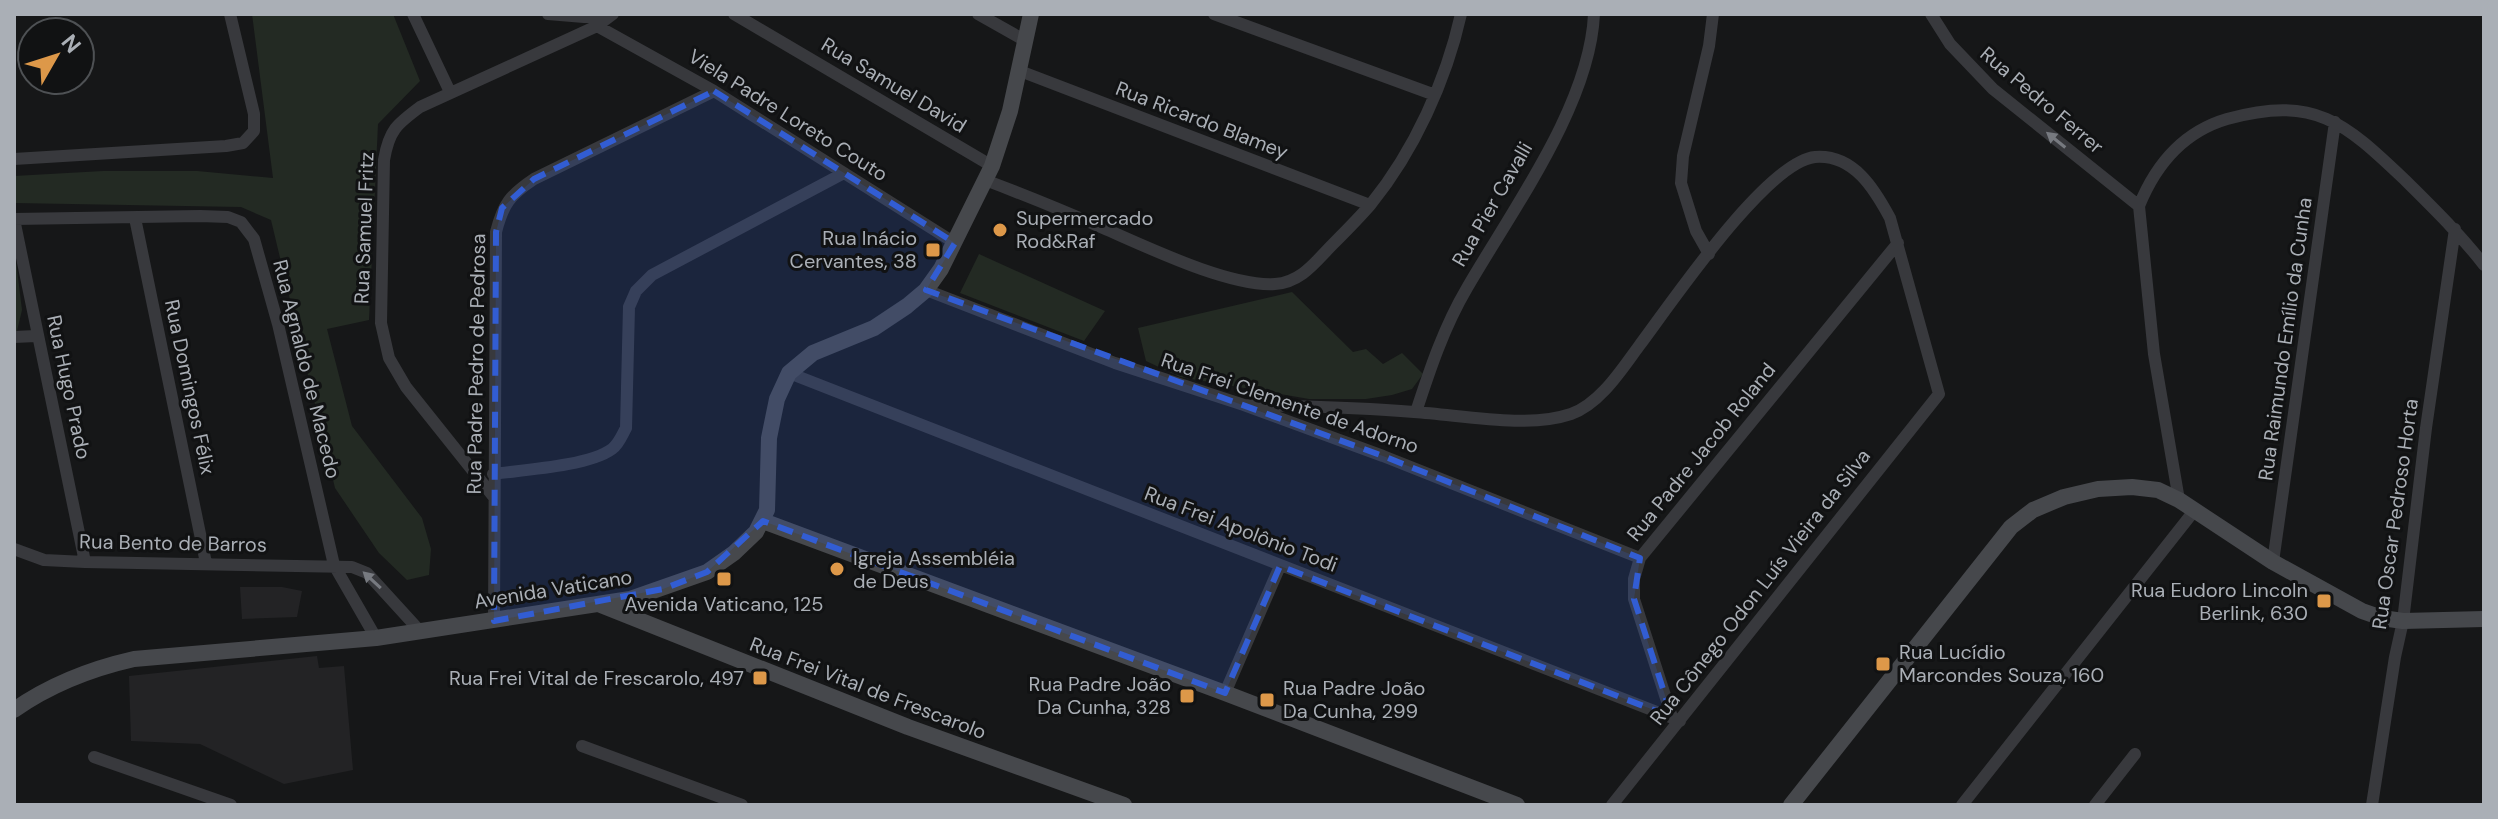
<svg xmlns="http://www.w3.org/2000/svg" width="2498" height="819" font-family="'DM Sans',sans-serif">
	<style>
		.built { fill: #232325 }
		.green { fill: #232a23 }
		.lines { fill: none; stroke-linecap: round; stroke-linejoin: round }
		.street { stroke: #38393d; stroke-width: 12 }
		.secondary { stroke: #46484c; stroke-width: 16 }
		.oneway { fill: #777a80 }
		.marked { fill: #325dd3; fill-opacity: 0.2; stroke: #325dd3; stroke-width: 6; stroke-dasharray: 16 10; stroke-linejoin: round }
		.poi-dot { fill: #dd9849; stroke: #111213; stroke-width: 3 }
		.labels { text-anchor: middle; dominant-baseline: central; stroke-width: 6; stroke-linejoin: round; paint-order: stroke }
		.street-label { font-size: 20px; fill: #aaafb6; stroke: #111213 }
		.poi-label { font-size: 20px; fill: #aaafb6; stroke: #111213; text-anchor: start }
	</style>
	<rect width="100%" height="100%" fill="#161718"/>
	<!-- built -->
	<path class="built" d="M240,587H282L302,591L297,617L242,619Z
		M317,656L319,668L344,666L353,770L284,784L200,744L131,741L129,676Z"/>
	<!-- green -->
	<path class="green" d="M252,14H393L420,81L378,124L369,320L327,329L352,426L422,518L431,549L429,575L407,580L379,553L335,488L271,220L241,207L14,203V176L103,171H197L273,178Z
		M14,245L22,310L17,331H14Z
		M979,254L1105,311L1084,341L960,293Z
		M1292,292L1353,352L1366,349L1383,364L1402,353L1423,374L1412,389L1392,395L1366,399H1309L1180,377L1146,361L1138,328Z"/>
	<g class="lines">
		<!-- street -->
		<path class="street" d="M413,14L450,92
			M548,14L584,17L606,14
			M734,14L992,166
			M978,14L1026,41
			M1214,14L1435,95
			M1931,14L1950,44L1993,89L2139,206
			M597,26L714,91L955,243
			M1020,71L1370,205
			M14,159L226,146L243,143L254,131V114L230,14
			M985,180C1025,195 1064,211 1103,228C1147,247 1229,287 1275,284C1302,282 1316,261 1333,244C1346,231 1359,218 1371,204C1414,151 1446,81 1461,14
			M135,218L206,563
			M14,219L200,216L228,217L241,222L254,239L278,324L334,565L376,638
			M14,219L85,562
			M1709,254L1696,231L1681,183L1683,156L1709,46L1713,14
			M926,290L1115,363L1244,405L1383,456L1640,558
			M14,337L36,336
			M789,373L1680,721
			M1244,405C1301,406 1357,407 1414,412C1462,415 1526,429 1571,414C1600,404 1622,369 1639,346C1670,305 1766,162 1815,157C1854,154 1875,190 1890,218L1939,394L1612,805
			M1416,412C1430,369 1444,327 1467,288C1512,210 1590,105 1594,14
			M493,474C523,470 589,466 612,449C619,444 622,435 626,428L629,307L636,291L652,275L844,173
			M493,496L406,387L389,358L381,323L384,160C389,130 397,124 420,107L597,26L613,14
			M2179,500L2154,354L2139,206C2156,164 2183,132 2227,119C2315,95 2344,122 2405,180C2433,208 2460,234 2484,265
			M14,549L44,560L85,562L352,567L367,573L419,630
			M2273,562L2335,122
			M494,621L496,232C503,204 510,195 534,179L714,91
			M1225,693L1280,566
			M1672,717L1634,599V579L1640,558L1898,243
			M582,746L742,805
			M94,757L231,805
			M1962,805L2194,511
			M2095,805L2135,754
			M2372,805L2395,657L2403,621L2426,428L2455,229"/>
		<!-- secondary -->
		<path class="secondary" d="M763,521L1225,693L1517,805
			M601,605L908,727L1124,805
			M14,710C51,684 90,669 134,659L376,638L630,599L707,572L734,553L756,532L767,510L769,438L777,399L789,373L813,353L874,328L907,306L926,290L941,269L992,166L1010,111L1031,14
			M1791,805L2011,527L2033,510L2064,497L2098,489L2132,487L2158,490L2179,500L2273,562L2362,611L2382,618L2403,621L2484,619"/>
	</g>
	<!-- one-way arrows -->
	<defs><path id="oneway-solid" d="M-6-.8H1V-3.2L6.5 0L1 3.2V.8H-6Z" transform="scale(2)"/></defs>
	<g class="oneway">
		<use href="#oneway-solid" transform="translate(2056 140) rotate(-141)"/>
		<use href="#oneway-solid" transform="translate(372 580) rotate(-137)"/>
	</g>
	<!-- marked area -->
	<path class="marked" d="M714,91L955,243L926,290L1383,456L1640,558L1634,599L1672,717L1280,566L1225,693L763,521L707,572L663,589L494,621L496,232L502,208L534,179Z"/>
	<!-- markers -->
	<g class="poi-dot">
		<circle cx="1000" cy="230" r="8"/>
		<rect x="925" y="242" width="16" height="16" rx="4"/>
		<circle cx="837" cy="569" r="8"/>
		<rect x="716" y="571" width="16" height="16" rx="4"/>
		<rect x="2316" y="593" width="16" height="16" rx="4"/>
		<rect x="1875" y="656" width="16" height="16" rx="4"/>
		<rect x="752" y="670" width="16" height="16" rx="4"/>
		<rect x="1179" y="688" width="16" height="16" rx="4"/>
		<rect x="1259" y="692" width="16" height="16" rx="4"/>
	</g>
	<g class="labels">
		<!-- street labels -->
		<g class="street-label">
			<text transform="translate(894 85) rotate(31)">Rua Samuel David</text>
			<text transform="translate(2042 100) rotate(40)">Rua Pedro Ferrer</text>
			<text transform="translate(788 115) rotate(32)">Viela Padre Loreto Couto</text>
			<text transform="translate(1202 120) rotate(21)">Rua Ricardo Blamey</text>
			<text transform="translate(1492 204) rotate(-60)">Rua Pier Cavalli</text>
			<text transform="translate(364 228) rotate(-88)">Rua Samuel Fritz</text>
			<text transform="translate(2285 339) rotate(-82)">Rua Raimundo Emílio da Cunha</text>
			<text transform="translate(476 364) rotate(-89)">Rua Padre Pedro de Pedrosa</text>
			<text transform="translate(307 369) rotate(76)">Rua Agnaldo de Macedo</text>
			<text transform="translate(69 387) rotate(78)">Rua Hugo Prado</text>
			<text transform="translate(190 387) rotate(78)">Rua Domingos Félix</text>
			<text transform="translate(1290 403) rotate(19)">Rua Frei Clemente de Adorno</text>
			<text transform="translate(1701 452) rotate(-51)">Rua Padre Jacob Roland</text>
			<text transform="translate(2395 514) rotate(-82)">Rua Oscar Pedroso Horta</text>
			<text transform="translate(1241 529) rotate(21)">Rua Frei Apolônio Todi</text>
			<text transform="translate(173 543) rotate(1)">Rua Bento de Barros</text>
			<text transform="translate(1760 587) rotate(-52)">Rua Cônego Odon Luís Vieira da Silva</text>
			<text transform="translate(553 589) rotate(-9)">Avenida Vaticano</text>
			<text transform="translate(868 688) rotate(21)">Rua Frei Vital de Frescarolo</text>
		</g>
		<!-- poi labels -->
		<g class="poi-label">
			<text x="1016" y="218">Supermercado<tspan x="1016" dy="23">Rod&amp;Raf</tspan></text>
			<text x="917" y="238" text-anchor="end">Rua Inácio<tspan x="917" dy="23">Cervantes, 38</tspan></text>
			<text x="853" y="558">Igreja Assembléia<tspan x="853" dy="23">de Deus</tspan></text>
			<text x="2308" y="590" text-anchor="end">Rua Eudoro Lincoln<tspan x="2308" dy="23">Berlink, 630</tspan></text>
			<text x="724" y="604" text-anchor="middle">Avenida Vaticano, 125</text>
			<text x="1899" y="652">Rua Lucídio<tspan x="1899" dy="23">Marcondes Souza, 160</tspan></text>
			<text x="744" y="678" text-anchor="end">Rua Frei Vital de Frescarolo, 497</text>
			<text x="1171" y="684" text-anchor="end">Rua Padre João<tspan x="1171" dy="23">Da Cunha, 328</tspan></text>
			<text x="1283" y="688">Rua Padre João<tspan x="1283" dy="23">Da Cunha, 299</tspan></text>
		</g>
	</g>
	<!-- border -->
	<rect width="2498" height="819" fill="none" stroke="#aaafb6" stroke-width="32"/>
	<!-- north arrow -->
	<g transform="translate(56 56) rotate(51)"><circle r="38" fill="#111213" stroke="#4e5154" stroke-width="2"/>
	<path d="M0-6L14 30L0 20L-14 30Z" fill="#dd9849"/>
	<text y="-12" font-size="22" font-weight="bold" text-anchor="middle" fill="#aaafb6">N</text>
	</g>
</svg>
